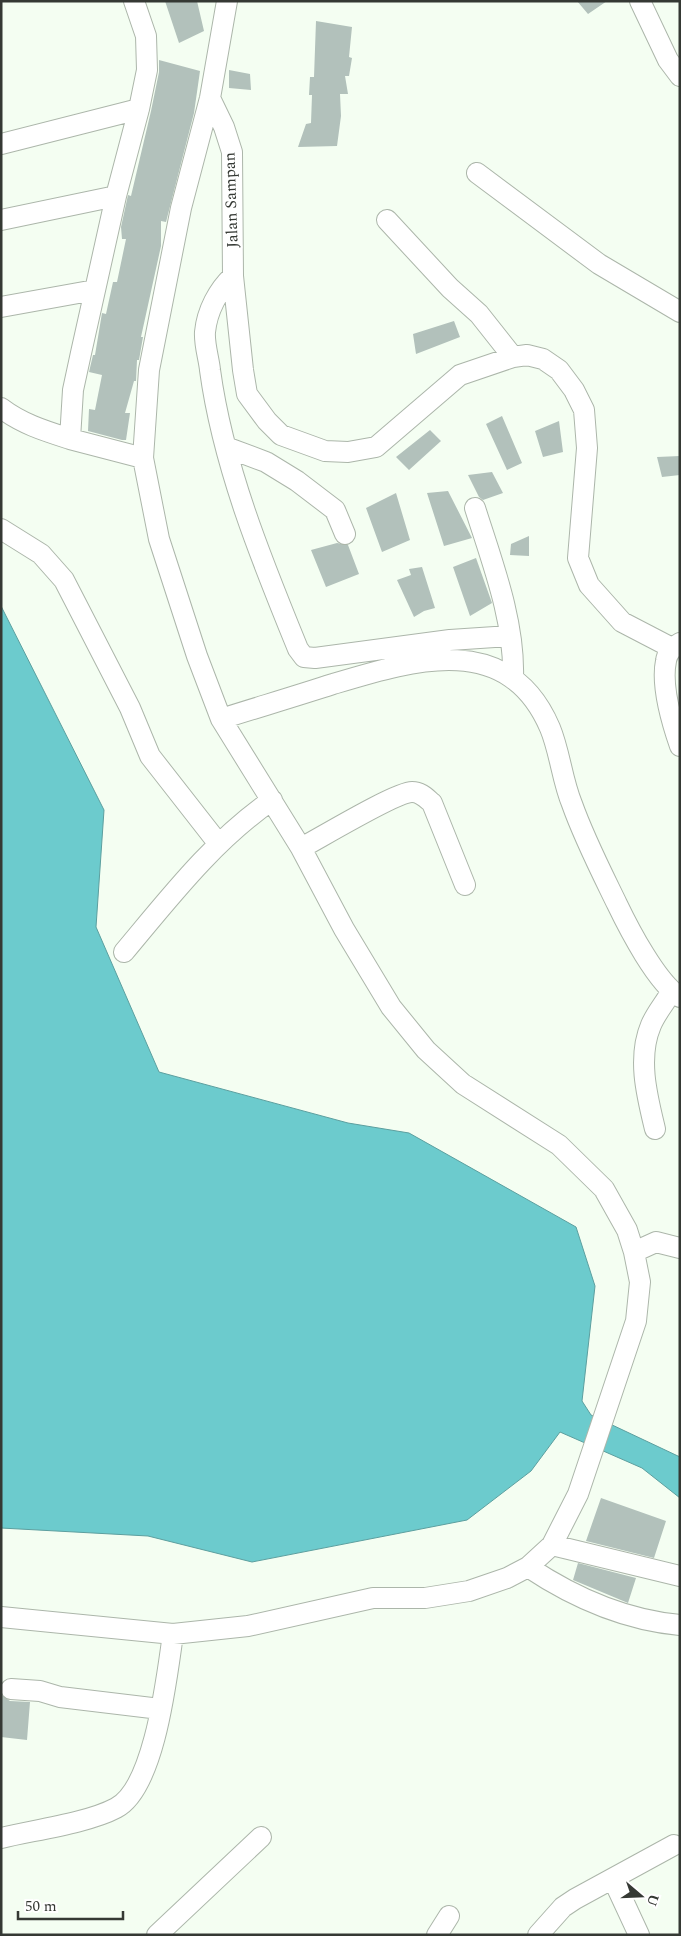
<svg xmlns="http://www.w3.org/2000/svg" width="681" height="1936" font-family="Spectral,serif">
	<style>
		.water { fill: #6ccbcd; stroke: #5c9f9f }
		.building { fill: #b2c1bb }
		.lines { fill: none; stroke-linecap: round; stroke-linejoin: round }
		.minor-casing { stroke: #acb6aa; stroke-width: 22 }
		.minor { stroke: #fff; stroke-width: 20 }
		.labels { text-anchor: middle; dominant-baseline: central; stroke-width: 4; stroke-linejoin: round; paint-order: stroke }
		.street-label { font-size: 16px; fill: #353934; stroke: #fff }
	</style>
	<rect width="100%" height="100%" fill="#f4fef2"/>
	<!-- water -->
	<path class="water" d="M1,606L104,810L96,927L159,1072L348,1123L409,1133L576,1227L595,1286L582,1401L591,1415L680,1457V1498L642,1468L560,1432L531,1471L467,1520L252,1562L148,1536L1,1528Z"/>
	<!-- building -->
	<path class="building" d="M165,1H197L204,31L179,43Z
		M577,1H607L588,14Z
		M316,21L352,27L349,57L352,58L349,76H345L348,94H340L341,116L337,146L298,147L306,124L311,123L312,95H309L310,77H314Z
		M159,60L200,71L194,113L166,222L161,221V246L141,337H143L139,360H137L136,381H134L125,413H130L126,440H122L88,431L89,409L95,410L102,375L89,372L93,355H95L102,313L106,314L113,282H117L126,239H122L121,227L128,195L131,196L151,111L159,72Z
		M229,70L250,74L251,90L229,88Z
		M454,321L460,337L416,354L413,334Z
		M502,416L522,463L507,470L486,424Z
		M559,421L563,452L543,457L535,431Z
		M430,430L441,441L409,470L396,457Z
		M680,456V475L662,477L657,457Z
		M492,472L503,493L483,500L479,497L468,475Z
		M448,491L472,538L444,546L427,493Z
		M396,493L410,540L382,552L366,508Z
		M529,536V556L510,555L511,544Z
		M337,543L348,545L359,574L326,587L311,550Z
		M476,558L492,603L470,616L453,567Z
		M422,567L435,608L424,611L414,617L397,580L411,575L409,569Z
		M601,1498L666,1521L654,1558L586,1541Z
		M578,1563L636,1578L628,1603L573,1580Z
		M1,1695L10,1701L30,1702L27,1740L1,1737Z"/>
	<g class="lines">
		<!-- minor casing -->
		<g class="minor-casing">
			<path id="minor" d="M134,1L146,36L147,70L139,109L116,196L81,353L73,390L70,439L143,458
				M640,1L668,60L680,76
				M210,98L224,127L232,152L233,276L243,370L247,394L267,421L281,435L325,451L348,452L376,447L460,375L513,357L527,355L543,359L559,370L574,390L584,410L587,448L578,558L589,585L622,622L672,648
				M1,144L139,109
				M477,173L599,264L680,312
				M1,220L116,196
				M387,220L450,288L479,314L513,357
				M233,276C218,290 207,311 205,332C204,344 209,359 210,370C223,466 262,561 298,649L304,657L315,658L450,640L510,636
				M1,307L95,290
				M1,408C22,424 45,431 70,439
				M226,447L266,462L297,481L335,510L345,534
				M475,508C492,562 515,621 513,678
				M1,529L41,554L64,580L130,708L150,756L218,843
				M680,643C673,647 667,653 666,661C661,685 672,723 680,746
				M221,719C259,707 296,696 333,684C413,660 508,630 550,728C560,752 562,780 572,804C584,838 601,871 617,904C629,929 657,983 680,997
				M301,848C320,838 396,792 412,792C421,792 426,798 432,803L465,885
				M124,952C170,897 213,841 272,800
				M655,1129C647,1096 637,1058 651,1025C656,1013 665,1003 671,992
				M634,1252L656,1242L680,1248
				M552,1545L680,1576
				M528,1567C573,1597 625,1620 680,1625
				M1,1617L173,1634L248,1626L373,1598H425L469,1591L507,1578L528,1567L552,1545L578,1494L636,1321L640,1282L634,1252L627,1230L604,1189L559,1145L463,1084L426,1050L391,1007L344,929L301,848L221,719L197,656L159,539L143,458L149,370L181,208L210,98L227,1
				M11,1689L40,1691L60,1697L160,1709
				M1,1838C34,1830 88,1823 116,1808C155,1788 167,1675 173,1634
				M613,1879L639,1935
				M157,1935L261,1837
				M437,1935L449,1916
				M538,1935L563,1907L575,1899L674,1845"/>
		</g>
		<!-- minor -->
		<use href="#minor" class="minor"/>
	</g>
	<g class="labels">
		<!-- street labels -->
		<g class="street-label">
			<text transform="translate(231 200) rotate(-92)">Jalan Sampan</text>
		</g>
	</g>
	<!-- border -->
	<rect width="681" height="1936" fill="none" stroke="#353934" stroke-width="5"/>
	<!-- north arrow -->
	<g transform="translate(641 1896) rotate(109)" stroke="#ffffff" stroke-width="4" paint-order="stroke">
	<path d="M0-4L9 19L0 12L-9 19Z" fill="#353934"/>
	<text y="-8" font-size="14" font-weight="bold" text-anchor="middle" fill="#353934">U</text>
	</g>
	<!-- scale -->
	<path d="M18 1911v8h105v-8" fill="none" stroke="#353934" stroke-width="2.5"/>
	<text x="25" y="1911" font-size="15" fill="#353934" stroke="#ffffff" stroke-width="4" paint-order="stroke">50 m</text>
</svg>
